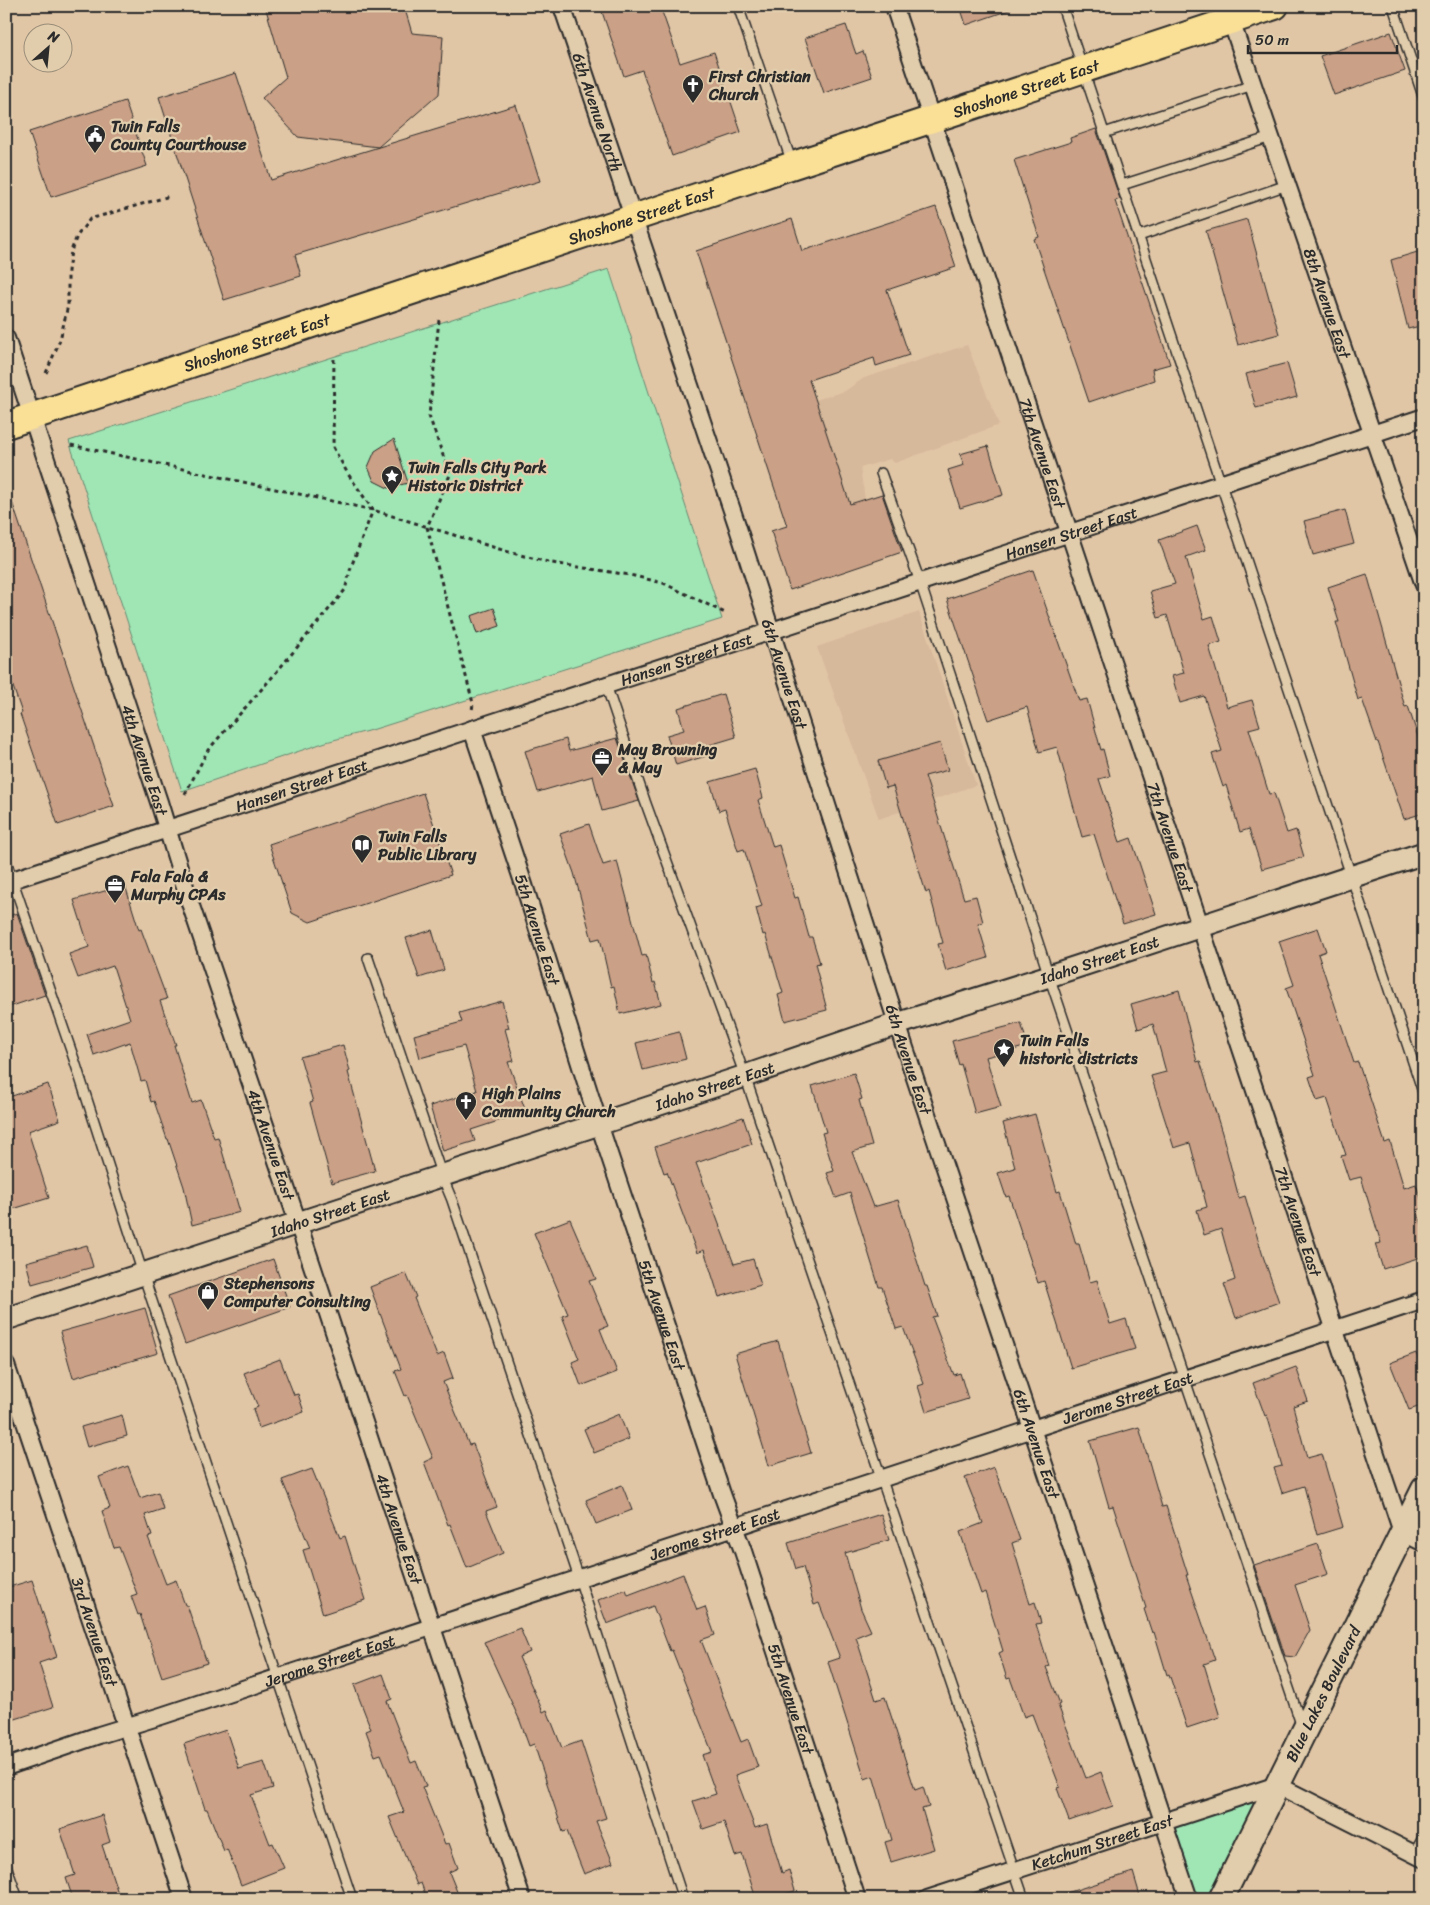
<svg xmlns="http://www.w3.org/2000/svg" width="1430" height="1905" font-family="Sriracha,sans-serif">
	<style>
		.built { fill: #d6b89a }
		.green { fill: #9fe6b4; stroke: #658870 }
		.building { fill: #caa086; stroke: #2b2b2b }
		.lines { fill: none; stroke-linecap: round; stroke-linejoin: round }
		.service-casing { stroke: #2b2b2b; stroke-width: 12 }
		.minor-casing { stroke: #2b2b2b; stroke-width: 20 }
		.tertiary-casing { stroke: #2b2b2b; stroke-width: 25 }
		.secondary-casing { stroke: #2b2b2b; stroke-width: 28 }
		.primary-casing { stroke: #2b2b2b; stroke-width: 30 }
		.path { stroke: #2b2b2b; stroke-width: 3; stroke-dasharray: 4 4; stroke-linecap: butt }
		.service { stroke: #e1ccab; stroke-width: 9 }
		.minor { stroke: #e1ccab; stroke-width: 16 }
		.tertiary { stroke: #e1ccab; stroke-width: 21 }
		.secondary { stroke: #e1ccab; stroke-width: 24 }
		.primary { stroke: #fadf96; stroke-width: 26 }
		.labels { text-anchor: middle; dominant-baseline: central; stroke-width: 4.5; stroke-linejoin: round; paint-order: stroke }
		.poi-label { font-size: 16px; font-weight: bold; fill: #2b2b2b; stroke: #e1ccab; text-anchor: start }
		.street-label { font-size: 16px; fill: #2b2b2b; stroke: #e1ccab }
	</style>
	<rect width="100%" height="100%" fill="#e1c6a6"/>
	<filter id="ink" filterUnits="userSpaceOnUse"><feTurbulence type="fractalNoise" baseFrequency=".02" numOctaves="2"/><feDisplacementMap in="SourceGraphic" scale="10" xChannelSelector="R" yChannelSelector="G"/><feConvolveMatrix kernelMatrix="1 2 1 2 8 2 1 2 1" color-interpolation-filters="sRGB"/></filter>
	<g filter="url(#ink)">
		<!-- built -->
		<path class="built" d="M967,345L999,425L895,463L890,459L860,468L865,499L795,523L812,401L845,391L864,378Z
			M919,612L976,785L879,819L817,647Z"/>
		<!-- green -->
		<path class="green" d="M609,269L722,619L375,729L326,742L182,791L69,441Z
			M1277,1785L1221,1899H1189L1164,1822Z"/>
		<!-- building -->
		<path class="building" d="M265,6H404L412,33L443,36L439,94L378,147L298,137L262,98L286,77Z
			M600,6H660L680,63L714,52L741,132L672,156L642,70L624,76Z
			M960,6H1011L1012,9L966,25Z
			M846,25L856,54L863,51L872,77L824,93L805,38Z
			M1391,32L1405,71L1334,95L1320,56Z
			M236,73L271,180L516,105L540,181L295,255L301,276L224,300L159,97Z
			M125,101L147,166L51,197L29,132Z
			M1096,129L1120,199L1115,201L1170,364L1152,369L1154,380L1089,402L1034,239L1039,237L1014,160L1071,142L1070,138Z
			M936,207L956,267L887,290L909,355L876,366L874,358L809,380L850,504L882,494L902,552L790,590L771,531L787,526L696,251L792,219L802,251Z
			M1247,219L1279,334L1238,345L1206,231Z
			M1424,250V325L1408,329L1391,260Z
			M1287,363L1297,397L1256,408L1246,374Z
			M394,439L408,483L388,488L374,481L368,467L375,451Z
			M988,446L1003,495L960,508L948,470L964,465L960,454Z
			M9,493L114,806L58,825L20,714L22,713L6,666V494Z
			M1345,510L1354,544L1313,555L1304,521Z
			M1197,526L1206,550L1186,557L1204,619L1213,616L1221,642L1209,646L1227,707L1252,700L1260,726L1249,729L1269,794L1274,793L1287,833L1296,830L1304,857L1262,869L1249,829L1240,832L1226,785L1223,787L1212,754L1222,751L1204,696L1180,703L1172,676L1184,673L1167,615L1158,618L1150,591L1175,584L1159,540Z
			M1033,570L1079,701L1087,699L1101,750L1103,749L1110,776L1099,779L1120,842L1131,838L1156,914L1123,924L1094,834L1082,837L1057,747L1039,752L1027,707L988,720L947,599Z
			M1367,574L1405,707L1408,706L1424,755V813L1404,819L1378,742H1377L1362,699L1358,700L1336,622H1339L1328,587Z
			M494,608L500,626L477,634L471,616Z
			M723,694L736,737L703,747L706,756L676,765L667,735L684,730L678,708Z
			M617,738L639,801L602,811L593,776L538,792L525,751L566,739L569,751Z
			M940,743L948,770L925,776L964,899L976,896L983,922L978,924L988,958L946,971L938,944L943,943L929,891L926,893L893,786L886,788L878,761Z
			M755,769L763,798L758,800L773,847L779,845L795,898L798,897L809,937H812L820,963L815,964L827,1010L785,1021L778,995L783,993L765,934L763,935L756,908L762,906L744,849L738,851L725,809L719,811L710,782Z
			M423,793L451,875L310,922L292,913L269,844Z
			M589,824L603,865L617,861L642,956L646,955L653,983L655,982L661,1004L620,1014L614,986L611,987L600,938L592,940L574,873L560,834Z
			M125,885L139,930L141,929L167,999L160,1001L176,1045H174L192,1103L201,1100L214,1138L218,1137L240,1212L192,1225L184,1187L168,1139H167L154,1101L151,1102L145,1080L141,1081L130,1042L94,1055L87,1034L130,1019L113,966L78,978L69,954L89,947L74,900Z
			M17,913L45,995L6,1008V917Z
			M1318,928L1326,951L1318,954L1354,1063L1358,1062L1385,1143L1390,1141L1404,1188L1416,1184L1424,1208L1417,1210L1424,1230V1256L1383,1269L1375,1244L1381,1243L1361,1177L1349,1180L1341,1156L1346,1155L1327,1098L1317,1101L1309,1077L1315,1075L1286,988L1294,985L1279,941Z
			M432,930L444,970L419,978L406,938Z
			M1179,990L1197,1062L1200,1061L1222,1133L1239,1198L1245,1196L1263,1256L1279,1302L1236,1318L1224,1284L1235,1280L1221,1229L1204,1235L1197,1210L1207,1207L1190,1143L1174,1148L1151,1076L1166,1072L1153,1024L1138,1029L1131,1004Z
			M502,1001L509,1028L505,1029L514,1061L508,1062L526,1112L471,1130L475,1141L443,1151L430,1106L477,1091L464,1046L420,1058L414,1035L462,1022L459,1013Z
			M1021,1023L1028,1046L986,1057L1001,1107L975,1114L961,1064L959,1065L952,1041Z
			M679,1032L686,1059L643,1070L636,1043Z
			M343,1045L350,1071L348,1072L375,1171L332,1183L310,1103L313,1102L300,1057Z
			M854,1073L862,1099L859,1100L872,1146L852,1152L873,1207L898,1200L925,1286H927L937,1316L932,1317L954,1375L960,1373L968,1399L926,1412L918,1386L924,1384L903,1327L896,1329L882,1287H879L850,1193L836,1198L827,1173L834,1171L822,1133L826,1132L812,1086Z
			M48,1084L60,1120L28,1131L49,1198L13,1209L6,1187V1098Z
			M1035,1114L1057,1192L1060,1191L1076,1244H1079L1090,1282L1097,1280L1110,1324L1126,1319L1135,1349L1071,1368L1044,1281L1038,1283L1009,1196L1006,1197L998,1173L1015,1168L1003,1123Z
			M743,1117L752,1144L696,1163L734,1264L753,1259L761,1285L719,1297L704,1250L697,1253L667,1172L664,1173L655,1147Z
			M570,1219L596,1279L589,1281L608,1326L600,1329L617,1372L581,1386L572,1362L579,1359L562,1316L568,1314L534,1233Z
			M87,1245L93,1267L32,1284L26,1262Z
			M273,1259L290,1307L185,1344L168,1296Z
			M406,1273L416,1297L414,1298L437,1356L444,1353L453,1378L443,1382L469,1445L473,1444L497,1507L486,1511L503,1553L467,1568L450,1524L448,1525L424,1462L433,1458L407,1395L405,1396L395,1371L401,1369L370,1287Z
			M145,1308L158,1353L73,1378L60,1332Z
			M778,1341L811,1453L769,1466L735,1354Z
			M1416,1353L1424,1373V1405L1409,1410L1390,1363Z
			M280,1359L294,1395L298,1394L304,1412L259,1428L253,1409L258,1407L244,1373Z
			M1296,1367L1308,1401L1293,1406L1307,1458L1322,1454L1343,1527L1317,1535L1304,1486L1282,1493L1274,1468L1282,1466L1267,1415L1265,1416L1253,1383Z
			M619,1414L629,1439L594,1453L584,1429Z
			M122,1415L127,1436L87,1447L81,1427Z
			M1139,1427L1162,1507L1166,1506L1188,1575H1186L1215,1660L1204,1664L1220,1717L1187,1728L1169,1674L1167,1675L1154,1632L1152,1633L1144,1609L1146,1608L1113,1506L1109,1507L1090,1441Z
			M128,1466L140,1498L158,1492L163,1509L145,1515L152,1536L148,1537L166,1584L176,1580L185,1605H187L207,1663L162,1677L149,1639H148L140,1614L138,1615L131,1596L137,1594L119,1547L114,1548L102,1511L110,1508L99,1477Z
			M994,1467L1020,1540L1012,1543L1030,1604L1035,1602L1041,1623L1036,1624L1049,1666L1046,1667L1060,1704L1058,1705L1086,1778L1101,1772L1113,1806L1069,1821L1057,1788L1060,1787L1032,1714L1024,1717L1010,1678L1007,1679L999,1653L1003,1651L985,1592L981,1594L960,1532L983,1523L965,1478Z
			M312,1469L340,1538L345,1536L365,1600L323,1614L303,1550L310,1548L282,1480Z
			M622,1485L632,1510L596,1524L586,1500Z
			M881,1514L889,1540L845,1553L861,1609L871,1631L856,1637L876,1700L885,1697L915,1790L923,1787L929,1807L922,1809L934,1849L891,1862L885,1842L892,1840L873,1776L865,1779L828,1662L840,1658L819,1603L814,1605L803,1567L796,1569L788,1543Z
			M1318,1544L1328,1574L1295,1585L1310,1630L1295,1657L1285,1656L1254,1565Z
			M683,1574L697,1610L705,1607L715,1635L701,1640L741,1742L748,1739L758,1767L735,1775L755,1828L767,1824L782,1873L789,1870L795,1891L769,1899H756L742,1854L735,1856L724,1822L703,1829L693,1801L716,1794L702,1755L712,1752L672,1650L670,1651L653,1606L607,1624L598,1600L626,1589L628,1595Z
			M32,1580L57,1657L39,1663L53,1707L6,1722V1588Z
			M520,1628L530,1652L519,1657L543,1712L547,1710L562,1748L581,1741L606,1818L596,1821L613,1863L584,1874L567,1831L563,1832L534,1744L529,1746L520,1721L484,1642Z
			M383,1674L392,1699L387,1701L411,1763L416,1761L426,1786L422,1787L445,1844L449,1843L458,1868L449,1872L460,1899H427L421,1883L417,1885L389,1817L404,1812L381,1754L375,1756L366,1731L371,1729L354,1685Z
			M226,1730L239,1769L264,1762L273,1788L251,1795L270,1844L273,1843L284,1868L241,1885L227,1849L224,1851L207,1809H205L184,1744Z
			M102,1815L110,1842L102,1845L120,1899H73L66,1878L75,1875L60,1829Z
			M1133,1872L1141,1899H1060V1895Z"/>
		<g class="lines">
			<!-- service casing -->
			<g class="service-casing">
				<path id="service" d="M738,6L792,163
					M1062,6L1424,1095
					M1393,6L1424,99
					M1104,133L1253,85
					M1122,185L1271,137
					M1139,236L1287,185
					M881,473L920,582L1049,976L1302,1727
					M606,685L645,801L745,1076L1024,1899
					M6,861L75,1062L143,1274L352,1899
					M368,958L442,1176L452,1200L579,1578L683,1899
					M1414,1854L1424,1836
					M6,1865L18,1899"/>
			</g>
			<!-- minor casing -->
			<g class="minor-casing">
				<g id="minor">
					<path id="s1" d="M562,6L737,525L905,1048L1189,1899"/>
					<path id="s2" d="M894,6L1402,1532L1424,1543"/>
					<path id="s3" d="M1226,6L1424,585"/>
					<path id="s4" d="M6,338L159,802L191,906L298,1223L522,1899"/>
					<path id="s5" d="M472,729L524,885L599,1124L722,1494L743,1551L857,1899"/>
					<path id="s6" d="M6,882L1424,417"/>
					<path id="s7" d="M6,1365L184,1899"/>
					<path id="s8" d="M6,1767L99,1735L161,1716L1424,1300"/>
					<path id="s9" d="M927,1899L1277,1785L1424,1859"/>
				</g>
			</g>
			<!-- tertiary casing -->
			<g class="tertiary-casing">
				<g id="tertiary">
					<path id="s10" d="M6,1319L745,1076L897,1024L1049,976L1424,853"/>
				</g>
			</g>
			<!-- secondary casing -->
			<g class="secondary-casing">
				<g id="secondary">
					<path id="s11" d="M1221,1899L1424,1489"/>
				</g>
			</g>
			<!-- primary casing -->
			<g class="primary-casing">
				<g id="primary">
					<path id="s12" d="M6,425L1275,6"/>
				</g>
			</g>
			<!-- path -->
			<path class="path" d="M439,320L429,416L450,475L427,527L473,703L472,711
				M46,373L60,340L68,305V271L71,251L77,236L90,219L170,196
				M71,445L373,510L512,553L552,563L630,575L663,583L725,613
				M185,794L208,750L274,675L345,590L351,567L373,510L348,474L333,447L334,356"/>
			<!-- service -->
			<use href="#service" class="service"/>
			<!-- minor -->
			<use href="#minor" class="minor"/>
			<!-- tertiary -->
			<use href="#tertiary" class="tertiary"/>
			<!-- secondary -->
			<use href="#secondary" class="secondary"/>
			<!-- primary -->
			<use href="#primary" class="primary"/>
		</g>
	</g>
	<!-- icons -->
	<defs>
		<g id="church-pin" transform="scale(1.125)"><path d="M0 17L-7.5 6A9.5 9.5 0 1 1 7.5 6Z" fill="#2b2b2b" stroke="#e1ccab"/><path d="M-1.2-6h2.4v3.5h3.3v2.4h-3.3V6h-2.4V-.1h-3.3v-2.4h3.3Z" fill="#fff"/></g>
		<g id="civic-pin" transform="scale(1.125)"><path d="M0 17L-7.5 6A9.5 9.5 0 1 1 7.5 6Z" fill="#2b2b2b" stroke="#e1ccab"/><path d="M-.6-6.5H3V-4.5H.6V-3L4-1V1h2V6H-6V1h2V-1L-.6-3ZM-1.2 2.5V6h2.4V2.5Z" fill="#fff"/></g>
		<g id="sight-pin" transform="scale(1.125)"><path d="M0 17L-7.5 6A9.5 9.5 0 1 1 7.5 6Z" fill="#2b2b2b" stroke="#e1ccab"/><path d="M0-6L1.8-2.2L6-1.7L2.9 1.2L3.7 5.4L0 3.3L-3.7 5.4L-2.9 1.2L-6-1.7L-1.8-2.2Z" fill="#fff"/></g>
		<g id="office-pin" transform="scale(1.125)"><path d="M0 17L-7.5 6A9.5 9.5 0 1 1 7.5 6Z" fill="#2b2b2b" stroke="#e1ccab"/><path d="M-6-3h4V-5.5h4V-3h4V5H-6ZM-1-4.5V-3h2v-1.5ZM-6 0V1H6V0Z" fill="#fff"/></g>
		<g id="library-pin" transform="scale(1.125)"><path d="M0 17L-7.5 6A9.5 9.5 0 1 1 7.5 6Z" fill="#2b2b2b" stroke="#e1ccab"/><path d="M-6-4Q-3-5.5-.7-3.5V5Q-3 3-6 4ZM6-4Q3-5.5 .7-3.5V5Q3 3 6 4Z" fill="#fff"/></g>
		<g id="shop-pin" transform="scale(1.125)"><path d="M0 17L-7.5 6A9.5 9.5 0 1 1 7.5 6Z" fill="#2b2b2b" stroke="#e1ccab"/><path d="M-5-2.5h2.3a2.7 3.5 0 0 1 5.4 0H5L5.5 6h-11ZM-1.5-2.5h3a1.5 2.3 0 0 0-3 0Z" fill="#fff"/></g>
	</defs>
	<g fill-rule="evenodd">
		<use href="#church-pin" x="693" y="85"/>
		<use href="#civic-pin" x="95" y="135"/>
		<use href="#sight-pin" x="392" y="476"/>
		<use href="#office-pin" x="602" y="758"/>
		<use href="#library-pin" x="362" y="845"/>
		<use href="#office-pin" x="115" y="885"/>
		<use href="#sight-pin" x="1004" y="1049"/>
		<use href="#church-pin" x="466" y="1102"/>
		<use href="#shop-pin" x="208" y="1292"/>
	</g>
	<g class="labels">
		<!-- poi labels -->
		<g class="poi-label">
			<text x="709" y="76">First Christian<tspan x="709" dy="18">Church</tspan></text>
			<text x="111" y="126">Twin Falls<tspan x="111" dy="18">County Courthouse</tspan></text>
			<text x="408" y="467">Twin Falls City Park<tspan x="408" dy="18">Historic District</tspan></text>
			<text x="618" y="749">May Browning<tspan x="618" dy="18">&amp; May</tspan></text>
			<text x="378" y="836">Twin Falls<tspan x="378" dy="18">Public Library</tspan></text>
			<text x="131" y="876">Fala Fala &amp;<tspan x="131" dy="18">Murphy CPAs</tspan></text>
			<text x="1020" y="1040">Twin Falls<tspan x="1020" dy="18">historic districts</tspan></text>
			<text x="482" y="1093">High Plains<tspan x="482" dy="18">Community Church</tspan></text>
			<text x="224" y="1283">Stephensons<tspan x="224" dy="18">Computer Consulting</tspan></text>
		</g>
		<!-- street labels -->
		<g class="street-label">
			<text stroke="none"><textPath href="#s12" startOffset="1074">Shoshone Street East</textPath></text>
			<text stroke="none"><textPath href="#s1" startOffset="112">6th Avenue North</textPath></text>
			<text stroke="none"><textPath href="#s12" startOffset="669">Shoshone Street East</textPath></text>
			<text stroke="none"><textPath href="#s3" startOffset="314">8th Avenue East</textPath></text>
			<text stroke="none"><textPath href="#s12" startOffset="264">Shoshone Street East</textPath></text>
			<text stroke="none"><textPath href="#s2" startOffset="471">7th Avenue East</textPath></text>
			<text stroke="none"><textPath href="#s6" startOffset="1121">Hansen Street East</textPath></text>
			<text stroke="none"><textPath href="#s6" startOffset="716">Hansen Street East</textPath></text>
			<text stroke="none"><textPath href="#s1" startOffset="704">6th Avenue East</textPath></text>
			<text stroke="none"><textPath href="#s4" startOffset="444">4th Avenue East</textPath></text>
			<text stroke="none"><textPath href="#s6" startOffset="311">Hansen Street East</textPath></text>
			<text stroke="none"><textPath href="#s2" startOffset="876">7th Avenue East</textPath></text>
			<text stroke="none"><textPath href="#s5" startOffset="211">5th Avenue East</textPath></text>
			<text stroke="none"><textPath href="#s10" startOffset="1151">Idaho Street East</textPath></text>
			<text stroke="none"><textPath href="#s1" startOffset="1109">6th Avenue East</textPath></text>
			<text stroke="none"><textPath href="#s10" startOffset="746">Idaho Street East</textPath></text>
			<text stroke="none"><textPath href="#s4" startOffset="849">4th Avenue East</textPath></text>
			<text stroke="none"><textPath href="#s10" startOffset="341">Idaho Street East</textPath></text>
			<text stroke="none"><textPath href="#s2" startOffset="1281">7th Avenue East</textPath></text>
			<text stroke="none"><textPath href="#s5" startOffset="616">5th Avenue East</textPath></text>
			<text stroke="none"><textPath href="#s8" startOffset="1181">Jerome Street East</textPath></text>
			<text stroke="none"><textPath href="#s1" startOffset="1514">6th Avenue East</textPath></text>
			<text stroke="none"><textPath href="#s4" startOffset="1254">4th Avenue East</textPath></text>
			<text stroke="none"><textPath href="#s8" startOffset="746">Jerome Street East</textPath></text>
			<text stroke="none"><textPath href="#s7" startOffset="281">3rd Avenue East</textPath></text>
			<text stroke="none"><textPath href="#s8" startOffset="341">Jerome Street East</textPath></text>
			<text stroke="none"><textPath href="#s11" startOffset="229">Blue Lakes Boulevard</textPath></text>
			<text stroke="none"><textPath href="#s5" startOffset="1021">5th Avenue East</textPath></text>
			<text stroke="none"><textPath href="#s9" startOffset="184">Ketchum Street East</textPath></text>
		</g>
	</g>
	<!-- margin -->
	<rect width="1430" height="1905" fill="none" stroke="#e1ccab" stroke-width="25"/>
	<rect x="12" y="12" width="1405" height="1880" fill="none" stroke="#2b2b2b" stroke-width="2" filter="url(#ink)"/>
	<!-- north arrow -->
	<g transform="translate(48 48) rotate(27)"><circle r="24" fill="#e1ccab" stroke="#988c78"/>
	<path d="M0-4L9 19L0 12L-9 19Z" fill="#2b2b2b"/>
	<text y="-8" font-size="14" font-weight="bold" text-anchor="middle" fill="#2b2b2b">N</text>
	</g>
	<!-- scale -->
	<path d="M1248 45v8h149v-8" fill="none" stroke="#2b2b2b" stroke-width="2.5"/>
	<text x="1255" y="45" font-size="15" fill="#2b2b2b" stroke="#e1ccab" stroke-width="4" paint-order="stroke">50 m</text>
</svg>
